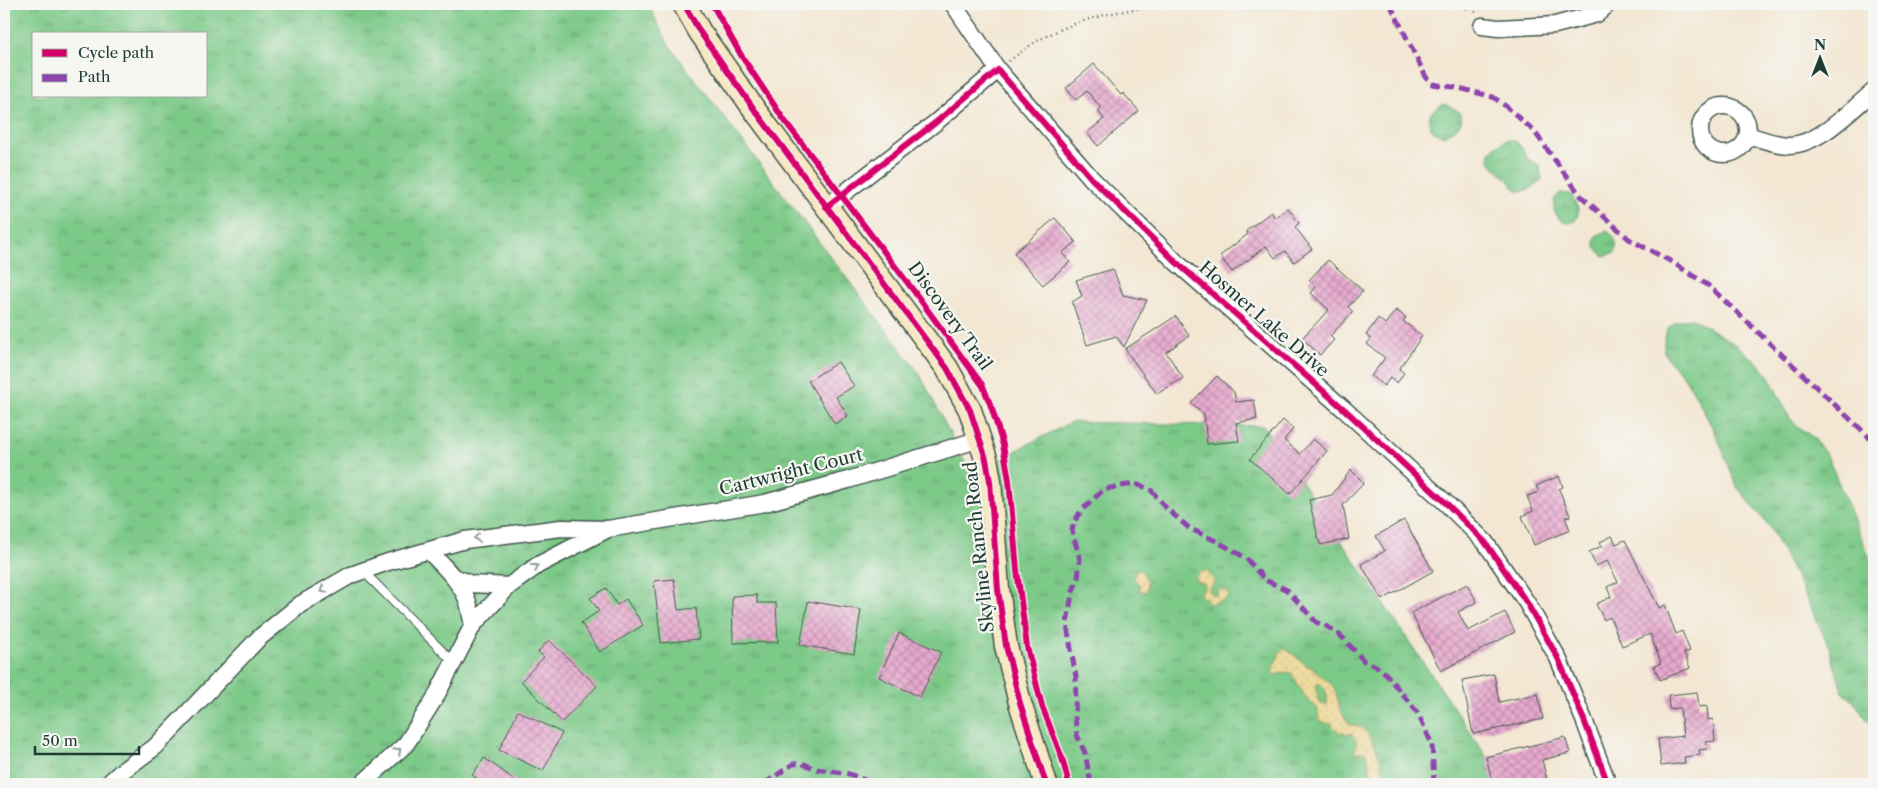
<svg xmlns="http://www.w3.org/2000/svg" width="1878" height="788" font-family="'Libre Caslon Text',serif">
	<style>
		.grass { fill: url(#grass-tufts); stroke: #4e835e; fill-rule: evenodd }
		.sand { fill: url(#sand-dots); stroke: #868c69; fill-rule: evenodd }
		.building { fill: url(#building-cross-hatch) }
		.lines { fill: none; stroke-linecap: round; stroke-linejoin: round }
		.lane-casing { stroke: #3f564c; stroke-width: 10 }
		.street-casing { stroke: #3f564c; stroke-width: 19 }
		.secondary-casing { stroke: #3f564c; stroke-width: 25 }
		.path { stroke: #3f564c; stroke-width: 2.5; stroke-dasharray: 1 4; stroke-linecap: butt }
		.lane { stroke: #fff; stroke-width: 8 }
		.street { stroke: #fff; stroke-width: 16 }
		.secondary { stroke: #f7e8c3; stroke-width: 22 }
		.quiet { stroke: #8e44ad; stroke-width: 5; stroke-dasharray: 10 5; stroke-linecap: butt }
		.cycleway-casing { stroke: #f6f6f2; stroke-width: 9 }
		.cycleway { stroke: #d6006c; stroke-width: 6 }
		.oneway { stroke: #8f9e9a }
		.labels { text-anchor: middle; dominant-baseline: central; stroke-width: 4.5; stroke-linejoin: round; paint-order: stroke }
		.street-label { font-size: 18px; fill: #1f3d34; stroke: #f6f6f2 }
	</style>
	<defs>
		<pattern id="grass-tufts" width="24" height="20" patternUnits="userSpaceOnUse" patternTransform="scale(1.25)"><rect width="24" height="20" fill="#7cc988"/><path d="M3 7l-1-3M5 7V3M7 7l1-3M15 17l-1-3M17 17v-4M19 17l1-3" fill="none" stroke="#65a470"/></pattern>
		<pattern id="sand-dots" width="8" height="8" patternUnits="userSpaceOnUse" patternTransform="scale(1.25)"><rect width="8" height="8" fill="#eeda9e"/><path d="M2 2h.1M6 6h.1" fill="none" stroke="#ccbc89" stroke-width="1.8" stroke-linecap="round"/></pattern>
		<pattern id="building-cross-hatch" width="8" height="8" patternUnits="userSpaceOnUse" patternTransform="scale(1.25)"><rect width="8" height="8" fill="#e8aacf"/><path d="M0 0l8 8M0 8l8-8" fill="none" stroke="#bb8ca9"/></pattern>
	</defs>
	<rect width="100%" height="100%" fill="#f6f6f2"/>
	<filter id="ink" filterUnits="userSpaceOnUse"><feTurbulence type="fractalNoise" baseFrequency=".02" numOctaves="2"/><feDisplacementMap in="SourceGraphic" scale="10" xChannelSelector="R" yChannelSelector="G"/><feConvolveMatrix kernelMatrix="1 2 1 2 8 2 1 2 1" color-interpolation-filters="sRGB"/></filter>
	<filter id="wash" filterUnits="userSpaceOnUse"><feTurbulence type="fractalNoise" baseFrequency=".0096" numOctaves="4" result="noise"/><feDisplacementMap in="SourceGraphic" scale="20" xChannelSelector="R" yChannelSelector="G"/><feGaussianBlur stdDeviation="1.12" result="paint"/><feColorMatrix in="noise" values="0 0 0 0 0 0 0 0 0 0 0 0 0 0 0 0 0 1.4 0 .05"/><feComposite in="paint" operator="in"/></filter>
	<g filter="url(#wash)">
		<rect width="100%" height="100%" fill="#f3e7d3"/>
		<!-- grass -->
		<path class="grass" d="M4,4H648L669,45L919,373L971,474L1071,422L1264,426L1505,784H4ZM34,34H206V96H34Z
			M1442,104C1449,105 1464,111 1461,121C1459,127 1450,132 1446,136C1433,135 1425,125 1431,113Z
			M1506,140H1515L1522,148L1528,159L1539,165L1542,179C1536,186 1527,192 1518,191C1513,188 1511,183 1507,179C1491,163 1477,156 1506,140Z
			M1560,193L1571,194C1574,199 1577,205 1578,210C1579,217 1574,224 1566,223C1560,222 1557,215 1554,211V200Z
			M1606,231C1614,234 1619,244 1615,253L1604,256C1596,250 1593,245 1596,236Z
			M1691,318L1701,323L1736,345L1760,365L1768,375L1790,418L1797,426L1814,438L1828,457L1874,568V729L1854,702L1842,691L1829,647L1802,589L1769,526L1737,487L1719,441L1697,398L1684,377L1671,363L1664,352V341L1668,328L1676,322Z"/>
		<!-- sand -->
		<path class="sand" d="M1141,570C1146,576 1149,586 1145,592L1139,590L1140,585L1133,578L1136,571Z
			M1201,571H1207L1213,578L1215,584L1210,586L1209,590L1212,595H1217L1218,590C1223,588 1228,591 1229,597C1223,601 1218,600 1212,604H1209L1206,598L1201,597L1200,593L1201,590L1205,589V584L1196,581L1195,577Z
			M1286,649L1306,665L1312,668L1332,685L1335,690L1341,712L1350,725C1356,726 1361,726 1365,731C1376,743 1387,769 1380,784L1375,783C1371,777 1369,762 1367,754L1363,752L1354,753L1357,742L1351,733L1347,735L1334,729L1332,724L1321,722L1318,715V709L1305,696L1292,674L1287,672L1273,675C1271,664 1279,661 1280,651ZM1319,683C1327,689 1328,696 1327,705L1321,704L1318,700L1316,685Z"/>
		<g id="blocks">
			<!-- building -->
			<path class="building" d="M1094,64L1121,95L1123,93L1139,111L1098,146L1087,133L1104,119L1098,111L1101,108L1087,91L1076,100L1066,88Z
				M1288,208L1299,223L1295,227L1312,249L1294,262L1285,251L1275,258L1266,246L1232,272L1220,256L1248,234L1246,231L1271,212L1275,218Z
				M1055,218L1076,242L1062,253L1070,262L1043,285L1014,253Z
				M1328,260L1363,291L1348,307L1353,312L1330,336L1334,340L1320,355L1302,338L1329,310L1311,293L1316,287L1309,280Z
				M1113,269L1123,295L1147,300L1124,347L1116,336L1087,345L1072,302L1082,296L1076,280Z
				M1396,310L1406,318L1403,321L1422,336L1399,369L1404,373L1397,383L1390,378L1384,386L1371,376L1385,358L1367,344L1371,339L1366,335L1378,318L1385,324Z
				M1176,316L1189,336L1166,352L1183,378L1157,394L1125,349Z
				M838,362L854,386L836,397L848,416L835,424L808,381Z
				M1217,376L1234,392L1236,402L1254,400L1257,419L1236,423L1239,441L1207,444L1204,414L1191,403Z
				M1283,420L1293,429L1284,440L1300,454L1313,439L1327,451L1290,494L1250,459Z
				M1351,470L1364,483L1343,505L1349,539L1320,545L1309,500L1332,495Z
				M1559,476L1563,487L1559,489L1570,516L1565,517L1570,530L1534,545L1522,516L1533,511L1527,496L1539,492L1536,486Z
				M1404,520L1433,571L1382,600L1361,564L1385,551L1376,536Z
				M1612,536L1616,544L1625,540L1659,608L1665,605L1676,634L1682,631L1690,651L1684,653L1690,668L1660,680L1654,666L1661,663L1650,634L1622,646L1610,617L1604,620L1596,604L1611,597L1607,587L1618,582L1607,561L1596,566L1589,552L1602,546L1600,542Z
				M674,579L678,610L696,608L699,639L661,643L654,581Z
				M1467,584L1477,602L1458,612L1468,631L1505,612L1515,632L1441,671L1411,613Z
				M606,588L617,605L626,599L643,625L600,652L581,623L599,611L590,598Z
				M757,595V603H776L778,642L733,643L732,596Z
				M808,601L861,610L854,654L800,645Z
				M899,633L941,652L920,697L879,677Z
				M549,640L597,686L562,722L521,681L544,657L538,652Z
				M1494,674L1499,702L1538,694L1543,719L1473,734L1462,680Z
				M1697,692L1699,707L1707,706L1708,720L1713,719L1715,741L1706,742L1707,749L1699,750L1700,755L1684,757L1685,763L1661,766L1658,739L1683,736L1680,708L1669,709L1668,695Z
				M518,711L562,733L543,771L499,750Z
				M1565,737L1570,753L1542,760L1548,784H1493L1486,757Z
				M484,758L497,767L520,784H485L472,775Z"/>
		</g>
	</g>
	<g filter="url(#ink)">
		<use href="#blocks" fill-opacity="0" stroke="#3f564c" stroke-width="1"/>
		<g class="lines">
			<!-- lane casing -->
			<g class="lane-casing">
				<path id="lane" d="M363,571L453,662"/>
			</g>
			<!-- street casing -->
			<g class="street-casing">
				<path id="street" d="M953,4L998,70
					M1482,26L1498,28L1555,25L1597,14L1608,4
					M1700 130a24 24 0 1 1 48 0a24 24 0 1 1-48 0Z
					M1748,135C1761,139 1775,145 1790,145C1820,144 1851,110 1874,91
					M826,207L935,123L998,70L1092,179L1176,262L1345,410L1448,505L1485,542L1527,603L1558,658L1584,720L1608,784
					M608,529L765,503L848,480L980,439
					M429,551C443,566 461,582 468,602C470,609 471,618 473,625
					M454,577L471,584L509,586
					M108,784L121,772L155,747L259,638L301,604L351,575L388,562L465,540L561,528L608,529L538,565L509,586L473,625L435,698L406,744L362,784"/>
			</g>
			<!-- secondary casing -->
			<g class="secondary-casing">
				<path id="secondary" d="M684,4L700,32L754,109L947,368L970,410L986,459L990,481L998,589L1006,646L1020,703L1046,784"/>
			</g>
			<!-- path -->
			<path class="path" d="M1446,4L1459,6L1476,12
				M1009,61C1016,56 1023,50 1031,45C1075,16 1149,2 1201,6C1233,8 1264,13 1296,4"/>
			<!-- lane -->
			<use href="#lane" class="lane"/>
			<!-- street -->
			<use href="#street" class="street"/>
			<!-- secondary -->
			<use href="#secondary" class="secondary"/>
			<!-- quiet -->
			<path class="quiet" d="M1390,4L1426,77L1432,84L1459,88L1493,97L1507,107L1534,131L1580,195L1629,239L1672,262L1709,286L1867,435L1874,444
				M764,784L793,764L801,763L817,769L849,774L876,784
				M1091,784L1085,753L1077,735L1075,718L1076,677L1069,638L1067,623L1072,594L1078,578L1080,559L1072,531L1074,522L1081,511L1102,491L1110,488L1133,484L1142,486L1152,491L1167,509L1189,528L1220,543L1246,558L1265,580L1287,590L1316,622L1328,627L1342,637L1364,661L1374,665L1385,673L1417,712L1432,744L1434,784"/>
			<!-- cycleway casing -->
			<g class="cycleway-casing">
				<path id="cycleway" d="M684,4L700,32L754,109L947,368L970,410L986,459L990,481L998,589L1006,646L1020,703L1046,784
					M712,4L741,55L782,117L913,290L983,386L992,409L1003,445L1009,480L1017,570L1027,647L1042,706L1062,758L1069,784
					M826,207L935,123L998,70L1092,179L1176,262L1345,410L1448,505L1485,542L1527,603L1558,658L1584,720L1608,784"/>
			</g>
			<!-- cycleway -->
			<use href="#cycleway" class="cycleway"/>
		</g>
		<!-- one-way arrows -->
		<defs><path id="oneway-chevron" d="M-2-3.5L2.5 0L-2 3.5" fill="none" stroke-width="1.6" stroke-linecap="round" stroke-linejoin="round" transform="scale(1.25)"/></defs>
		<g class="oneway">
			<use href="#oneway-chevron" transform="translate(477 538) rotate(173)"/>
			<use href="#oneway-chevron" transform="translate(535 567) rotate(-34)"/>
			<use href="#oneway-chevron" transform="translate(323 590) rotate(150)"/>
			<use href="#oneway-chevron" transform="translate(398 751) rotate(-44)"/>
		</g>
	</g>
	<g class="labels">
		<!-- street labels -->
		<g class="street-label">
			<text transform="translate(950 316) rotate(54)">Discovery Trail</text>
			<text transform="translate(1264 319) rotate(41)">Hosmer Lake Drive</text>
			<text transform="translate(791 472) rotate(-14)">Cartwright Court</text>
			<text transform="translate(979 547) rotate(-96)">Skyline Ranch Road</text>
		</g>
	</g>
	<!-- margin -->
	<rect width="1878" height="788" fill="none" stroke="#f6f6f2" stroke-width="20"/>
	<!-- legend -->
	<rect x="32" y="32" width="175" height="65" fill="#f6f6f2" stroke="#a0aca6"/>
	<rect x="42" y="49" width="25" height="8" fill="#d6006c" stroke="#a0aca6"/>
	<text x="78" y="58" font-size="15" fill="#1f3d34">Cycle path</text>
	<rect x="42" y="74" width="25" height="8" fill="#8e44ad" stroke="#a0aca6"/>
	<text x="78" y="82" font-size="15" fill="#1f3d34">Path</text>
	<!-- north arrow -->
	<g transform="translate(1820 58)" stroke="#f6f6f2" stroke-width="4" paint-order="stroke">
	<path d="M0-4L9 19L0 12L-9 19Z" fill="#1f3d34"/>
	<text y="-8" font-size="14" font-weight="bold" text-anchor="middle" fill="#1f3d34">N</text>
	</g>
	<!-- scale -->
	<path d="M35 746v8h104v-8" fill="none" stroke="#1f3d34" stroke-width="2.5"/>
	<text x="42" y="746" font-size="15" fill="#1f3d34" stroke="#f6f6f2" stroke-width="4" paint-order="stroke">50 m</text>
</svg>
